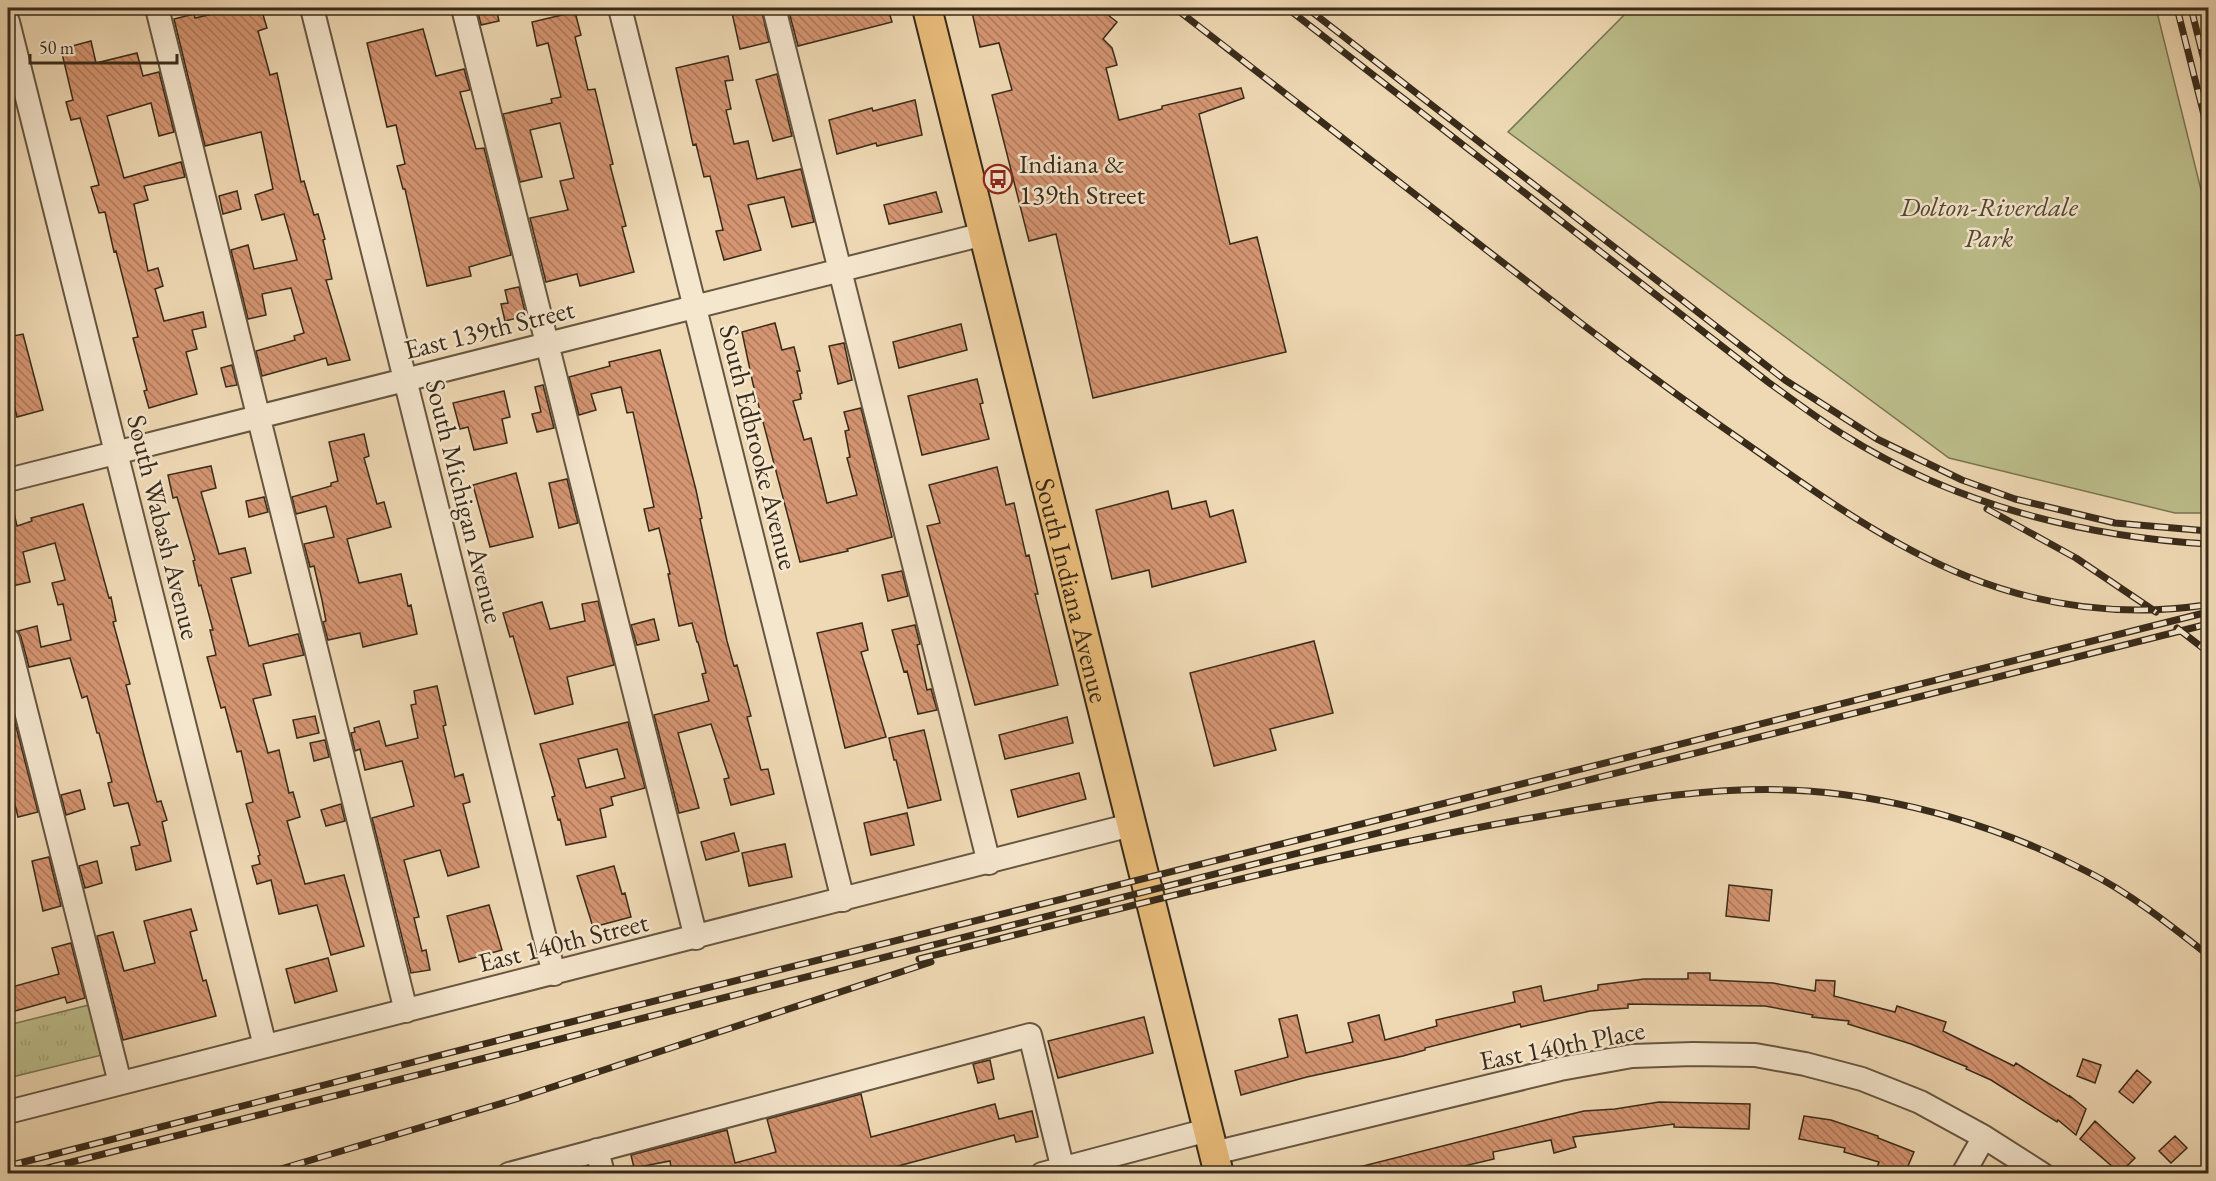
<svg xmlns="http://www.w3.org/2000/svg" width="2216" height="1181" font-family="'EB Garamond',serif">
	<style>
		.grass { fill: url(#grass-tufts); stroke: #7a7452; stroke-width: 1.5 }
		.green { fill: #bcbe8b; stroke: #7a7452; stroke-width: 1.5 }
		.building { fill: url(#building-back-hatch); stroke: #392b1a; stroke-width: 1.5; fill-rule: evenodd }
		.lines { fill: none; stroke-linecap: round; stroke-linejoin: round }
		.minor-casing { stroke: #665640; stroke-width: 26 }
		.major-casing { stroke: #392b1a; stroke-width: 32 }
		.minor { stroke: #f5e6ce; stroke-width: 22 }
		.major { stroke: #e8bc7a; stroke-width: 28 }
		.rail-casing { stroke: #392b1a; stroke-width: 7 }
		.rail { stroke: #f5e6ce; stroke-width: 4.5; stroke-dasharray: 14; stroke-linecap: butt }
		.labels { text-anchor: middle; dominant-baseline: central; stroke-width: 5; stroke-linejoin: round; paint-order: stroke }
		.poi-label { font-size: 27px; fill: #392b1a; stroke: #f5e6ce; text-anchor: start }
		.park-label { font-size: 27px; font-style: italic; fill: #534831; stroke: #f5e6ce }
		.street-label { font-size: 27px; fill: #392b1a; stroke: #f5e6ce }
	</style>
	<defs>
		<pattern id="grass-tufts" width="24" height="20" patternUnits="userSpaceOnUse" patternTransform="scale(1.5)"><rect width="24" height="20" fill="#bcbe8b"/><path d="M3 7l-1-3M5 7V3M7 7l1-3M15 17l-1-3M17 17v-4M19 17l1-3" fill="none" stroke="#a2a377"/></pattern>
		<pattern id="building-back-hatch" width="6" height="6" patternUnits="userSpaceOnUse" patternTransform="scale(1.5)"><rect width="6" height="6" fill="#d59572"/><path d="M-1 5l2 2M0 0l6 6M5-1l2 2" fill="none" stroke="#ae7a5d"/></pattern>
	</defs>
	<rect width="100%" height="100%" fill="#efd9b4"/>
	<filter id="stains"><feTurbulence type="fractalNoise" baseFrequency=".00333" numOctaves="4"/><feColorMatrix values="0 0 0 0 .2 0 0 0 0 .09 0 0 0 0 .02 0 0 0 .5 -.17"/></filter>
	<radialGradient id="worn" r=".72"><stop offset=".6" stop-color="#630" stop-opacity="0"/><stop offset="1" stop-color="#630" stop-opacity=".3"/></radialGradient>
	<!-- grass -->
	<path class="grass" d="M93,1004L106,1054L8,1078V1025Z"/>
	<!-- green -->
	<path class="green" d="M1631,8H2156L2208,218V513H2175L1949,458L1508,132Z"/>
	<!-- building -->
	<path class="building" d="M238,8H261L267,28L258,31L270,75L277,73L301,182L304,181L314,215L318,214L325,239L323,240L332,279L326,280L350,360L328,365L326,358L262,376L256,351L295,340L294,336L304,333L291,288L262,294L266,315L248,319L231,250L248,245L254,269L297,260L284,214L262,220L255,195L273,189L261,132L205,146L174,19L194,14L195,18Z
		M477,8H496L499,21L481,25Z
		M731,8H761L769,42L740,49Z
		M788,8H888L892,22L798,46Z
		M971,8H1099L1117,22L1103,39L1112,48L1117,65L1106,68L1119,120L1162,109V106L1241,88L1244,98L1199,114L1230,244L1257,237L1286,352L1093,398L1056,234L1029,241L992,95L1012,90L999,43L980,47Z
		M575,12L581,35L575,37L588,90L595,89L613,164L610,165L626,226L622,227L634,272L580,286L577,274L546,282L530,218L568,210L560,181L574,178L560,123L530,130L542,177L520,182L503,114L552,103L551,99L561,97L548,43L537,46L532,22Z
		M423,29L436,76L464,69L470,90L460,92L476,149L484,148L511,255L469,267L471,276L427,286L405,189H403L397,166L405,164L396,125L387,127L367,43Z
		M91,41L96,63L137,53L143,76L159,72L174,132L159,136L151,103L107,116L124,178L181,162L185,177L144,186L148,200L134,204L148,271L158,268L163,286L155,289L164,321L203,312L206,327L192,330L197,349L186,352L197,394L149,408L144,391L147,390L133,338L138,337L116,251L114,252L105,212L99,213L91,187L99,185L80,118L71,120L66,102L73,100L61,49Z
		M728,56L733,80L725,81L731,109L726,110L734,144L748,141L757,179L801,169L814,222L792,227L784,197L748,205L761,250L724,260L716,231L723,230L710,176L704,177L696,144L693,145L676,68Z
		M777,74L792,136L773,141L756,80Z
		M915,100L922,135L877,146L876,143L837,154L829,120L872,108L873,111Z
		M237,191L241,209L223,214L219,196Z
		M936,192L942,212L889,224L884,205Z
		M519,287L526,316L505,321L501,304L508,303L505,290Z
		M775,323L782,350L794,347L800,371H797L802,393L800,394L801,399L793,401L804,440L811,438L827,503L857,495L847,458L850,457L845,431L849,430L844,412L861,408L892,537L847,549L848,551L800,562L753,384L742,332Z
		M961,324L967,350L899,368L893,342Z
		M23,334L43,410L17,417L8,383V337Z
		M844,343L852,380L838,384L829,346Z
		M660,350L696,490L702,518L700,519L727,641L734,666L737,665L751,716L747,717L761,770L768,769L774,794L731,805L724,779L729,778L711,724L678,733L699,808L679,813L654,715L709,701L702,674L706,673L698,642H697L692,623L679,626L668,574H670L659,528L649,531L644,509L654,507L633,412L627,413L621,387L591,394L596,410L579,415L569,377L610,366L609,362Z
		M232,365L237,385L226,387L221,368Z
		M977,379L983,403L980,404L989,439L922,455L908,396Z
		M543,385L554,428L537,432L532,414L541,412L535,387Z
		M504,391L510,417L502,419L507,443L474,450L468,427L460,429L453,403Z
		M364,434L369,456L364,458L377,504L384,502L391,527L347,539L359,583L401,574L408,606L411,605L417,634L363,647L360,633L328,640L323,622L326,621L322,600L314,566L310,567L304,544L334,537L326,506L296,514L292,497L331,486V483L338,481L329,442Z
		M211,466L216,488L201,492L219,554L245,548L251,573L231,578L249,646L298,634L304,655L263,664L271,695L253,699L268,753L279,750L289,793L293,792L300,817L287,821L305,884L344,875L364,946L331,955L317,905L279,914L271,880L257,884L252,866L260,864L258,856L260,855L246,804L253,802L241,751L237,752L225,707L221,708L207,657L216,655L210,630H213L201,585L199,586L193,561L195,560L177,497L173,498L168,475Z
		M997,467L1006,505L1014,503L1026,556L1029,555L1038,594H1035L1058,685L975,705L927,526L940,523L929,485Z
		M516,473L533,537L490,547L473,485Z
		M567,479L578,523L559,528L549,483Z
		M1168,491L1172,509L1206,501L1210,517L1233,510L1246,562L1152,587L1149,570L1112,579L1096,510Z
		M264,497L268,512L249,517L246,501Z
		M83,504L109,598L111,597L116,621L113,622L130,684L126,685L145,759L157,802L161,801L167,820L162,822L171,861L136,870L131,847L140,845L128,803L114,806L108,783L112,782L99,733H97L87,696L82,698L70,658L29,667L21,637L18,631L37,626L41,647L71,640L63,604L58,605L52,583L65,580L55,543L23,552L30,582L8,587V514L14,513L17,526L32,521L31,518Z
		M902,571L908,596L888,601L882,575Z
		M598,601L614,665L567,677L573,704L535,714L513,636L510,637L503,613L542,602L550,629L585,621L582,604Z
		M654,619L659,640L637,645L631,625Z
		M862,623L868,650L861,652L886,737L845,748L817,633Z
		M915,625L920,644L917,645L927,690L931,689L937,710L918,714L907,671L904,672L892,630Z
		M1314,641L1333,713L1270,729L1276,750L1214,766L1190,673Z
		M437,686L446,725L443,726L455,777L463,774L470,802L463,804L479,867L448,876L440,850L404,860L419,917L414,918L422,951L426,950L430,970L411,973L372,818L414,806L402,761L365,770L360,749L355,751L351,733L355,732L354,728L379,721L386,746L418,738L411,705L416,704L414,691Z
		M11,707L38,812L18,817L8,777V708Z
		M315,716L319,733L297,738L293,720Z
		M1067,717L1073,743L1005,759L999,735Z
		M628,722L645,788L611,797L613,805L600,809L606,837L566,845L560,819L558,820L552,797L555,796L540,744ZM617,749L625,778L586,788L578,759Z
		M924,730L941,800L908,808L896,760H894L889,738Z
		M325,740L329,757L314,761L310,743Z
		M1079,773L1086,799L1018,817L1011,790Z
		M80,790L85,809L66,815L61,795Z
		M341,804L345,821L326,826L321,810Z
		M907,813L914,845L871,855L864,823Z
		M734,833L739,851L706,860L701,842Z
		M785,844L792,877L749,886L742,853Z
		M49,857L61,906L43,911L32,861Z
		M97,861L102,883L85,888L79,866Z
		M614,866L622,894L625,893L631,917L593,927L577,876Z
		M1729,885L1772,890L1769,921L1726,916Z
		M489,905L502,950L459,962L447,916Z
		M191,909L197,930L190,932L203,981L206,980L216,1016L123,1040L97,936L113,932L124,971L155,963L144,921Z
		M71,943L85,998L67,1003L65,997L8,1013V988L59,974L52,948Z
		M328,958L337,991L295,1003L286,969Z
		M1688,973H1710V980L1773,983L1815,991L1816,980L1835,981L1834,996L1895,1012L1897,1006L1946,1022L1943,1031L2014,1066L2016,1063L2070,1097V1096L2086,1109L2076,1135L2058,1120L2057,1122L1991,1080L1966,1069L1967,1067L1911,1044L1848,1024L1849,1021L1812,1017L1813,1015L1765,1006L1628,1004V1008L1590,1011L1521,1027L1520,1024L1425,1048V1050L1403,1056L1307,1077L1241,1095L1235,1071L1288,1057L1279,1019L1297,1015L1306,1053L1353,1042L1348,1023L1379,1015L1385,1040L1437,1026L1436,1020L1515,1002L1513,992L1541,986L1544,1001L1598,990V985L1644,979H1688Z
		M1144,1017L1153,1053L1058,1078L1048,1041Z
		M2083,1059L2101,1065L2095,1083L2077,1076Z
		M990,1060L994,1079L978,1083L973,1064Z
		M2137,1070L2151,1082L2133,1103L2119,1092Z
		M861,1094L871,1137L995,1104L999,1119L1032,1111L1038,1137L1016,1142L1014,1135L872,1173H672L670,1161L634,1168L631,1155L727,1130L735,1163L776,1152L767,1119Z
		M1659,1102L1750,1104L1749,1129L1674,1127V1124L1573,1137L1576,1147L1554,1153L1551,1140L1493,1152L1494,1159L1435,1173H1356L1355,1168L1546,1120L1584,1111L1615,1109Z
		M1804,1116L1831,1120L1878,1136V1138L1914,1152L1905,1173H1875L1879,1162L1844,1152L1845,1148L1799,1139Z
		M2095,1121L2135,1158L2120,1173L2080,1139Z
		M2175,1136L2187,1148L2171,1163L2159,1151Z"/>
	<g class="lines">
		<!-- minor casing -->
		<g class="minor-casing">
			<path id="minor" d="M157,8L406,1011
				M312,8L554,974
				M463,8L696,938
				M620,8L843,900
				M774,8L989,863
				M8,22L265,1046
				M8,480L984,234
				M8,640L120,1083
				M8,1112L1131,825
				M597,1150L603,1174
				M1214,1153L1560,1069L1632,1056L1693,1054L1755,1055L1805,1064L1862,1079L1920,1102L1984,1137L2042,1174
				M509,1174L1030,1035L1064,1174
				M1042,1174L1208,1130
				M1963,1174L1984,1137"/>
		</g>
		<!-- major casing -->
		<g class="major-casing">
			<g id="major">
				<path id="s1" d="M927,8L1219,1174"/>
			</g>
		</g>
		<!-- minor -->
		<use href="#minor" class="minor"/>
		<!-- major -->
		<use href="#major" class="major"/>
		<!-- rail casing -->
		<g class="rail-casing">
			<path id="rail" d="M1175,8C1311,113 1446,219 1582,324C1641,369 1700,412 1761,454C1826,500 1892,546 1966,576C2043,607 2124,617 2206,605
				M1287,8L1768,382C1793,400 1818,419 1844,435C1954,504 2080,536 2208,544
				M1307,8L1785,380L1877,439L1962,480L2015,499L2115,523L2208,531
				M2177,8L2208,131
				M2191,8L2208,76
				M1987,509L2076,558L2156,612
				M2177,628L2208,652
				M919,959C1120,909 1321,855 1525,819C1618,803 1713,784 1808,791C1903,798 2001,827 2086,871C2130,893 2170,925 2208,955
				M8,1166L543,1029L2208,612
				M24,1174L2208,624
				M264,1174L516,1099L931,962"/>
		</g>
		<!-- rail -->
		<use href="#rail" class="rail"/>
	</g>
	<!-- icons -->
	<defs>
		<g id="bus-ring" transform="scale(1.5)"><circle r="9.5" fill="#f5e6ce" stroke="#8f2418" stroke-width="1.5"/><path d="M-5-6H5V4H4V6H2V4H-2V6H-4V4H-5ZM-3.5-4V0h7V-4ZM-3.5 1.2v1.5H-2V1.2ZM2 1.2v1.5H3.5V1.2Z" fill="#8f2418"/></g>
	</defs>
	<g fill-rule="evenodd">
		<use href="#bus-ring" x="998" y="179"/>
	</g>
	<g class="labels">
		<!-- poi labels -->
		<g class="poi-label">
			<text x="1019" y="163">Indiana &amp;<tspan x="1019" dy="31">139th Street</tspan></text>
		</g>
		<!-- park labels -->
		<g class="park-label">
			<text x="1989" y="206">Dolton-Riverdale<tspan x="1989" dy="31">Park</tspan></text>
		</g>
		<!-- street labels -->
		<g class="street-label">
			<text transform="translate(489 329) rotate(-14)">East 139th Street</text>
			<text transform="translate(759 447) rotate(76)">South Edbrooke Avenue</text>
			<text transform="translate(465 501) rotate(76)">South Michigan Avenue</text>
			<text transform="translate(164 527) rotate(76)">South Wabash Avenue</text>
			<text stroke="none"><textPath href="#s1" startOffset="600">South Indiana Avenue</textPath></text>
			<text transform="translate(563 942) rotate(-14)">East 140th Street</text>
			<text transform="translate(1562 1045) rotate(-11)">East 140th Place</text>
		</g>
	</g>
	<!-- margin -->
	<rect width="2216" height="1181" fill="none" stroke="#efd9b4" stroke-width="30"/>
	<rect x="9" y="9" width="2198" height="1163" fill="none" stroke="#392b1a" stroke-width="3"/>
	<rect x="15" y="15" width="2186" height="1151" fill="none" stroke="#392b1a" stroke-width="1.5"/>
	<!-- scale -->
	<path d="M30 54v9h147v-9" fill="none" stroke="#392b1a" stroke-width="3"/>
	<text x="39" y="54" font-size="18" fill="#392b1a" stroke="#f5e6ce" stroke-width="4.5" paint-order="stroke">50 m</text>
	<rect width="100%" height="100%" filter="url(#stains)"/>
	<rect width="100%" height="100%" fill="url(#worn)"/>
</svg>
